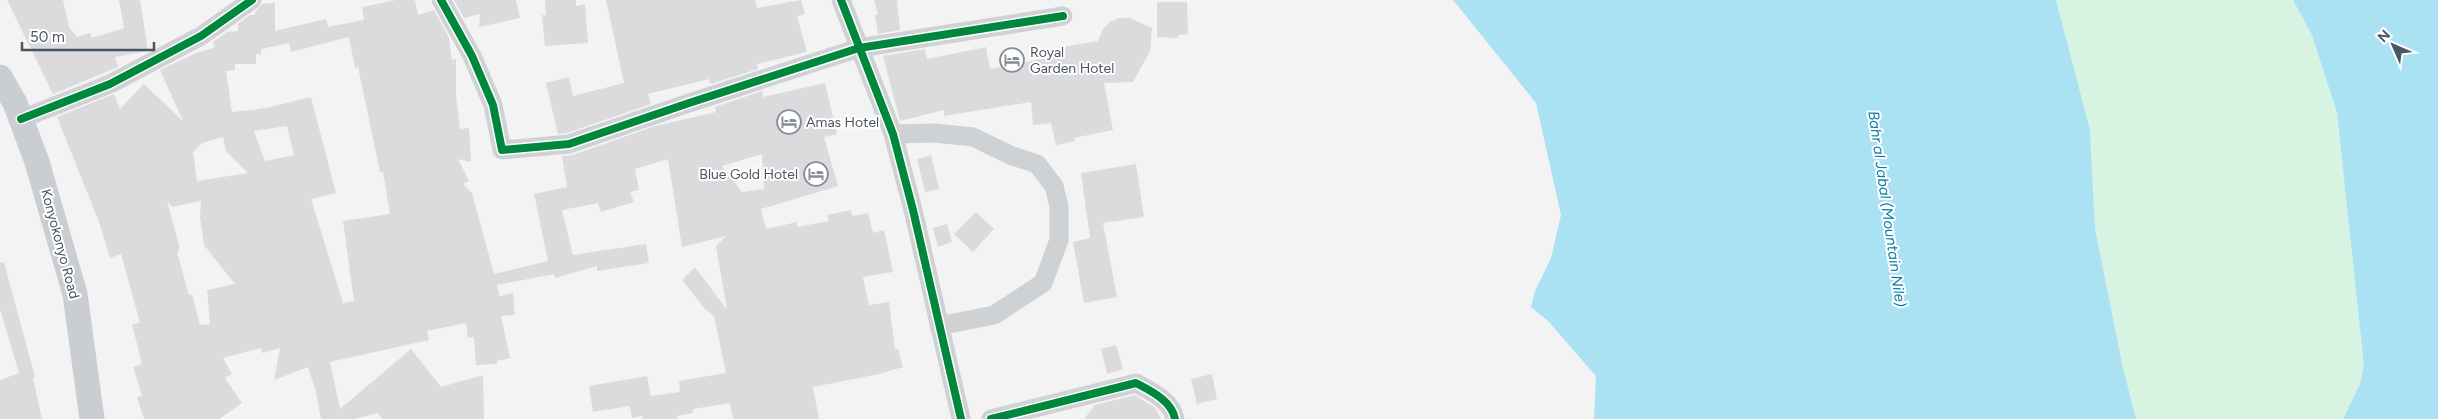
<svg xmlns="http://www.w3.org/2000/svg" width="2438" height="419" font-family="Figtree,sans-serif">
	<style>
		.green { fill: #d7f3e2 }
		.water { fill: #aae2f3 }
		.building { fill: #dbdbdd; fill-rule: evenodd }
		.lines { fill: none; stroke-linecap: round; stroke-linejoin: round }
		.minor { stroke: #cfd2d4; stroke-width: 19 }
		.major { stroke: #caced2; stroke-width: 25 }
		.cycleway-casing { stroke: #fff; stroke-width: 11 }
		.cycleway { stroke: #00873e; stroke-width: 8 }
		.labels { text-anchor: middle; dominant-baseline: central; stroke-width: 4; stroke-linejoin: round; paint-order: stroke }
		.poi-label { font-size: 14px; fill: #485562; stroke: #fff; text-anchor: start }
		.street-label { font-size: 14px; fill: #485562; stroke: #fff }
		.water-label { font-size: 15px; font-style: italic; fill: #047da2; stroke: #fff }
	</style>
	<rect width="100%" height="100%" fill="#f4f3f3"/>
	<!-- green -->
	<path class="green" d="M2056,0H2293L2312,35L2337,113L2364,366L2360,384L2343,419H2136L2123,368L2095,229L2090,130Z"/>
	<!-- water -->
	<path class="water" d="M1453,0H2056L2090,130L2095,229L2123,368L2136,419H1594L1596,376L1548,321L1531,307L1535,291L1551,258L1561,215L1536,103Z
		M2293,0H2438V419H2343L2360,384L2364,366L2337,113L2312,35Z"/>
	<!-- building -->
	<path class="building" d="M7,0H63L69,27L77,37L90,33L92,38L124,28L119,0H140L148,51L115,57L118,67L53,94Z
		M396,0H415L418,15L434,10L449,38L452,60L456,59V95L460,129L469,128L471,162L458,159L469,181L463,184L472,193L494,274L548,261L534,194L567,187L562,156L573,155L655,126L716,112L715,107L762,91L763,97L825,83L837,134L824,137L838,186L761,209L766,229L797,222V227L829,221L827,215L851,210L852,216L868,213L873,233L884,230L893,272L863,277L869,305L889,302L895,350L898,349L903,367L879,374L813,387L819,419H733L730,403L693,409V413L677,416V419H643L642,416L632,418L630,406L593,412L589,386L647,376L651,396L680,392L679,381L726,373L714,316L705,309L682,280L695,267L727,310L716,246L726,236L682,247L668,159L635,169L639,190L630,192L634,202L601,212L598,203L562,210L573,255L646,244L649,263L597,271V266L555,278L554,274L497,285L500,296L513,293L515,315L501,316L510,358L497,361V364L476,365L474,337L468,338L466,323L427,331L429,340L330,362L340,409L411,349L441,387L483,375L484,419H382L378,413L355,419H321L316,392L308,367L274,380L280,348L262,353L261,348L223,358L232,374L225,378L242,403L219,419H144L137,397L142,396L133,367L142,364L132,324L140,323L121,254L110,258L99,222L57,117L114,94L120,109L144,84L183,121L160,70L196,53L214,48L213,42L227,32L238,31V24L250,15H255V12L262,4L275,3V31L326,19L328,27L364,20L362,7ZM349,37L355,68L358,67L380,172H383L390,214L343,221L354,301L343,303L311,199L336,193L311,97L266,108L232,112L226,71L235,70V64H256V54H261V49L289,43L291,52ZM287,126L294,155L265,161L254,131ZM223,137L226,151L248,173L197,181L193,152L202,143ZM762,154L764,189L742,192L722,166ZM167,201L172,207L201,201L200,217L204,245L235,284L207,290L210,324L200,325L192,294L189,295L177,252L179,251V245Z
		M454,0H516L520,18L479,27L480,14L464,18Z
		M545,0H576V6L585,4L588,43L545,46L542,15H546Z
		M606,0H755L757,8L801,0L805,14L797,16L807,52L757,64L758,69L710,84L709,79L648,94L651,104L567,133L558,134L546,83L569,77L573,96L624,83Z
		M874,0H897L900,30L878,34L875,15L878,14Z
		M1157,2H1187L1188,34L1178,35V38L1157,37Z
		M1119,18H1130L1152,28L1150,51L1133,82L1104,83L1113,130L1074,138L1075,141L1056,145L1051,123L1033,125L1031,102L944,116V110L900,121L883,56L925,49L927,59L986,47L990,69L1041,59L1039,51L1098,41L1103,29L1110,22Z
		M931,155L939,189L925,192L917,159Z
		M1136,164L1144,217L1103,223L1117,297L1084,303L1073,242L1090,238L1081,173Z
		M976,212L994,229L973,252L954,234Z
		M947,224L952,242L938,247L933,228Z
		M4,262L35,377L33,378L42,419H0V380L19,373L0,309V263Z
		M1116,345L1123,369L1107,374L1101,349Z
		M1212,374L1217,399L1197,404L1191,379Z
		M1135,395L1155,408L1161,419H1084L1095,405Z"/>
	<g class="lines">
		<!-- minor -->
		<path class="minor" d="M441,0L472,56L493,105L502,150L569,144L689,103L859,48L1063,16
			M841,0L893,134L913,210L961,419
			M21,119L110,84L201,36L252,0
			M893,134L934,133L973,137L1010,155L1037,164L1054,186L1059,206V240L1043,283L994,315L939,326
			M991,419L1136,383C1151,391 1172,401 1175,419"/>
		<!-- major -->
		<path class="major" d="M0,77L15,103L37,162L75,294L92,419"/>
		<!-- cycleway casing -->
		<g class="cycleway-casing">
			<path id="cycleway" d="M441,0L472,56L493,105L502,150L569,144L689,103L859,48L1063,16
				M841,0L893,134L913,210L961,419
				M21,119L110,84L201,36L252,0
				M991,419L1136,383C1151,391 1172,401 1175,419"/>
		</g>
		<!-- cycleway -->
		<use href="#cycleway" class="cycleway"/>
	</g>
	<!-- icons -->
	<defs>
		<g id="hotel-ring" transform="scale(1.25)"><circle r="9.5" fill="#fff" stroke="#848c95" stroke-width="1.5"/><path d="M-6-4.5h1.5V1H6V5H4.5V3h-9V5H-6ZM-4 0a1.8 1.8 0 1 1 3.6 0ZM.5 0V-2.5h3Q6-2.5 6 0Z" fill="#848c95"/></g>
	</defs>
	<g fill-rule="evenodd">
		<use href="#hotel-ring" x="1012" y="60"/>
		<use href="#hotel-ring" x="789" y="122"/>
		<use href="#hotel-ring" x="816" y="174"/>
	</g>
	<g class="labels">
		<!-- poi labels -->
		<g class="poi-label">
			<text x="1030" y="52">Royal<tspan x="1030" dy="16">Garden Hotel</tspan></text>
			<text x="806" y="122">Amas Hotel</text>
			<text x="798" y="174" text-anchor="end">Blue Gold Hotel</text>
		</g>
		<!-- street labels -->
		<g class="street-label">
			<text transform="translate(60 244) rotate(75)">Konyokonyo Road</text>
		</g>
		<!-- water labels -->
		<g class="water-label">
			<text transform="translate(1887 209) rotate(82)">Bahr al Jabal (Mountain Nile)</text>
		</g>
	</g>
	<!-- north arrow -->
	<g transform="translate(2393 45) rotate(315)" stroke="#ffffff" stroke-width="4" paint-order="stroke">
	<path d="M0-4L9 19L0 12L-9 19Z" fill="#485562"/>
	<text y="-8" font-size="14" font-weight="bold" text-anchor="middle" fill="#485562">N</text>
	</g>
	<!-- scale -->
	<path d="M22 42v8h132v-8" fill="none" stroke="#485562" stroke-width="2.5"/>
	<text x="30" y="42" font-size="15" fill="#485562" stroke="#ffffff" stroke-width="4" paint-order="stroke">50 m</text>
</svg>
